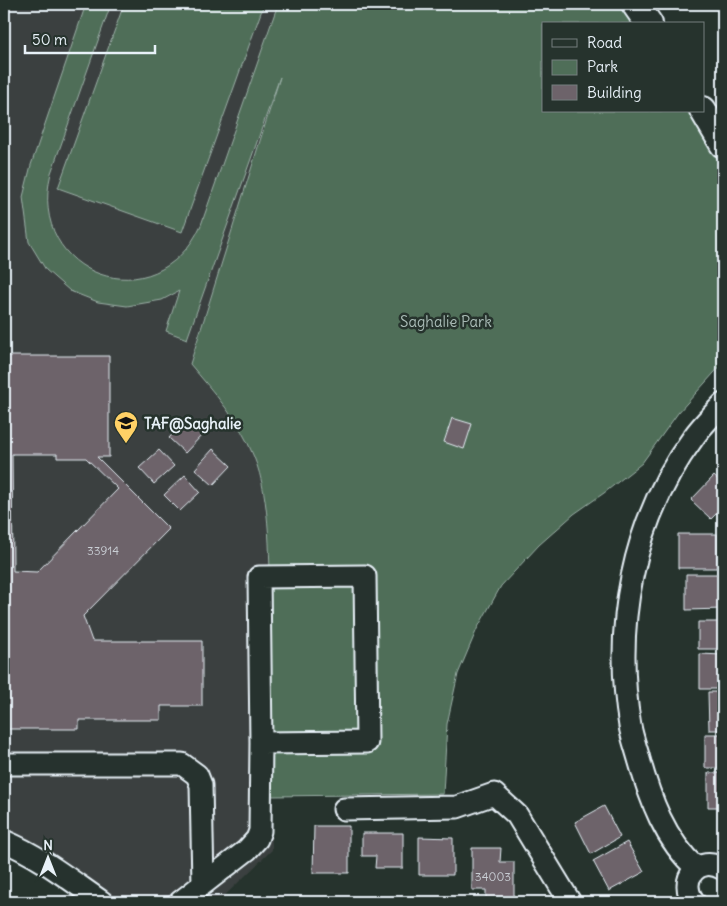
<svg xmlns="http://www.w3.org/2000/svg" width="727" height="906" font-family="Delius,sans-serif">
	<style>
		.built { fill: #3b413f }
		.green { fill: #4f6e58; stroke: #9cb0a8 }
		.building { fill: #6d636a; stroke: #e8f1f8; fill-rule: evenodd }
		.lines { fill: none; stroke-linecap: round; stroke-linejoin: round }
		.minor-casing { stroke: #e8f1f8; stroke-width: 25 }
		.major-casing { stroke: #e8f1f8; stroke-width: 30 }
		.minor { stroke: #26332d; stroke-width: 21 }
		.major { stroke: #26332d; stroke-width: 26 }
		.labels { text-anchor: middle; dominant-baseline: central; stroke-width: 5; stroke-linejoin: round; paint-order: stroke }
		.number-label { font-size: 12px; fill: #c9ced4 }
		.park-label { font-size: 15px; fill: #abbdb8; stroke: #26332d }
		.poi-label { font-size: 15px; font-weight: bold; fill: #e8f1f8; stroke: #26332d; text-anchor: start }
	</style>
	<rect width="100%" height="100%" fill="#26332d"/>
	<filter id="ink" filterUnits="userSpaceOnUse"><feTurbulence type="fractalNoise" baseFrequency=".02" numOctaves="2"/><feDisplacementMap in="SourceGraphic" scale="10" xChannelSelector="R" yChannelSelector="G"/><feConvolveMatrix kernelMatrix="1 2 1 2 8 2 1 2 1" color-interpolation-filters="sRGB"/></filter>
	<g filter="url(#ink)">
		<!-- built -->
		<path class="built" d="M4,4H303L190,364L228,411L242,431L255,457L261,481L266,509L270,565L272,850L218,902H102L4,841Z"/>
		<!-- green -->
		<path class="green" d="M86,4H111L51,173C25,276 157,322 201,225L278,4H635L649,24H543V111H703L723,144V363L678,413L642,463L604,493L574,514L539,545L501,586L477,629L458,674L447,724L443,794L272,796C271,734 271,673 270,611C270,566 271,498 254,457C240,421 214,393 190,364L280,77L187,339L166,331L179,291L162,300L127,306L98,302L70,291L46,270L29,242L23,197L31,165Z
			M124,4H264L182,232L58,188Z"/>
		<!-- building -->
		<path class="building" d="M4,356H109V457H97L169,529L83,616L92,641H202V706H161V720H79V729H4ZM12,454H57V458H86L118,489L37,572L13,571Z
			M452,418L472,424L464,449L444,442Z
			M187,419L203,434L185,453L169,438Z
			M213,449L231,466L213,485L195,469Z
			M159,450L174,466L154,484L139,468Z
			M185,475L200,492L180,511L164,495Z
			M714,476L723,484V515L719,511L711,519L691,500Z
			M678,534H717V568H678Z
			M686,574H723V609L686,610Z
			M698,622H723V649H698Z
			M700,654L723,655V689H700Z
			M708,692H723V730H709Z
			M705,734H723V768H705Z
			M708,773H723V807H708Z
			M604,806L620,837L591,854L575,822Z
			M314,826H349V873H313Z
			M362,833H403V868H375L376,856H362Z
			M419,837L453,838V875H419Z
			M627,842L644,872L609,891L593,861Z
			M472,848H501L500,862H514V902H486V890H472Z"/>
		<g class="lines">
			<!-- minor casing -->
			<g class="minor-casing">
				<path id="minor" d="M365,576L367,742L261,743L259,577Z
					M4,764H182L197,775L201,785L203,884
					M344,809L457,807L494,794L517,815L570,902
					M4,841C40,856 70,880 102,902
					M696,868C665,840 650,799 639,759C636,748 632,737 630,726C613,626 632,521 693,438C701,426 713,415 723,404
					M180,902L247,850L257,839L260,831L261,743
					M694,902C677,880 699,854 723,869"/>
			</g>
			<!-- major casing -->
			<g class="major-casing">
				<path id="major" d="M635,4L649,24
					M703,110L723,144"/>
			</g>
			<!-- minor -->
			<use href="#minor" class="minor"/>
			<!-- major -->
			<use href="#major" class="major"/>
		</g>
	</g>
	<!-- icons -->
	<defs>
		<g id="school-pin" transform="scale(1.25)"><path d="M0 17L-7.5 6A9.5 9.5 0 1 1 7.5 6Z" fill="#ffd166" stroke="#26332d"/><path d="M0-5L7-2L0 1L-7-2ZM-4 1L0 2.5L4 1V4Q0 6-4 4Z" fill="#111"/></g>
	</defs>
	<g fill-rule="evenodd">
		<use href="#school-pin" x="126" y="423"/>
	</g>
	<g class="labels">
		<!-- number labels -->
		<g class="number-label">
			<text x="103" y="550">33914</text>
			<text x="493" y="876">34003</text>
		</g>
		<!-- park labels -->
		<g class="park-label">
			<text x="446" y="321">Saghalie Park</text>
		</g>
		<!-- poi labels -->
		<g class="poi-label">
			<text x="144" y="423">TAF@Saghalie</text>
		</g>
	</g>
	<!-- margin -->
	<rect width="727" height="906" fill="none" stroke="#26332d" stroke-width="20"/>
	<rect x="10" y="10" width="707" height="886" fill="none" stroke="#e8f1f8" stroke-width="2" filter="url(#ink)"/>
	<!-- legend -->
	<rect x="542" y="22" width="162" height="90" fill="#26332d" stroke="#747f7e"/>
	<rect x="552" y="39" width="25" height="8" fill="#26332d" stroke="#747f7e"/>
	<text x="587" y="48" font-size="15" fill="#e8f1f8">Road</text>
	<rect x="552" y="60" width="25" height="15" fill="#4f6e58" stroke="#747f7e"/>
	<text x="587" y="72" font-size="15" fill="#e8f1f8">Park</text>
	<rect x="552" y="85" width="25" height="15" fill="#6d636a" stroke="#747f7e"/>
	<text x="587" y="98" font-size="15" fill="#e8f1f8">Building</text>
	<!-- north arrow -->
	<g transform="translate(48 858)" stroke="#26332d" stroke-width="4" paint-order="stroke">
	<path d="M0-4L9 19L0 12L-9 19Z" fill="#e8f1f8"/>
	<text y="-8" font-size="14" font-weight="bold" text-anchor="middle" fill="#e8f1f8">N</text>
	</g>
	<!-- scale -->
	<path d="M25 45v8h130v-8" fill="none" stroke="#e8f1f8" stroke-width="2.5"/>
	<text x="32" y="45" font-size="15" fill="#e8f1f8" stroke="#26332d" stroke-width="4" paint-order="stroke">50 m</text>
</svg>
